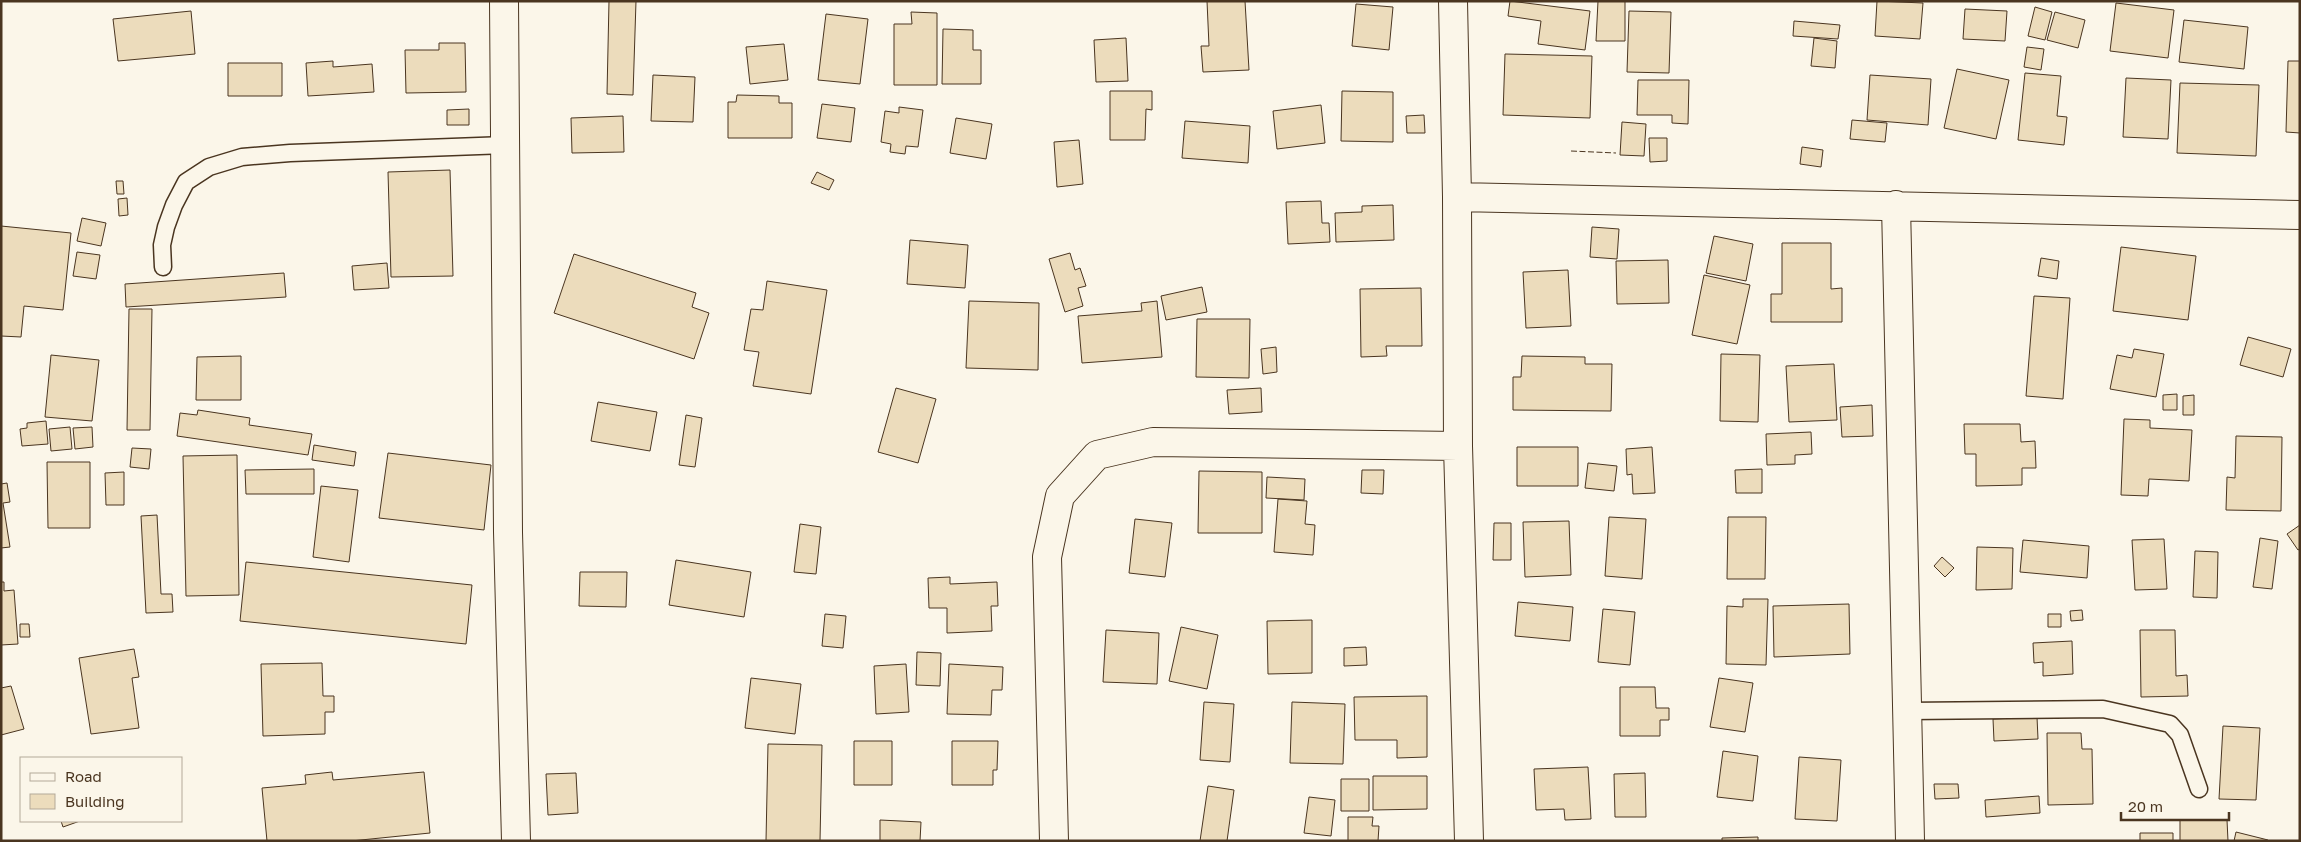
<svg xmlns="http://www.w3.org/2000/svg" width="2301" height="842" font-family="'Golos Text',sans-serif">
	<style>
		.building { fill: #ecdcbc; stroke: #4a3520 }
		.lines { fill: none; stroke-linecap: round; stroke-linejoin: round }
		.service-casing { stroke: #4a3520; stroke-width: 19 }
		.minor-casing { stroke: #4a3520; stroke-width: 30 }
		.service { stroke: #fbf6e9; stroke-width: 16 }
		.minor { stroke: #fbf6e9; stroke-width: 28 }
		.fence { stroke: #4a3520; stroke-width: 1; stroke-dasharray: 6 2.5; stroke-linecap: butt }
	</style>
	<rect width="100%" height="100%" fill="#fbf6e9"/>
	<!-- building -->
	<path class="building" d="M609,1H636L633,95L607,94Z
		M1207,1H1245L1249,70L1203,72L1201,46H1209Z
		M1510,1L1590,11L1585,50L1538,44L1541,21L1508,16Z
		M1598,1H1625V41H1596Z
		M1877,1L1923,3L1920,39L1875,36Z
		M2116,3L2174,10L2168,58L2110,51Z
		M1356,4L1393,7L1389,50L1352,46Z
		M2035,7L2052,12L2045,40L2028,36Z
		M1965,9L2007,11L2005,41L1963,39Z
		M191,11L195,54L118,61L113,19Z
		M1629,11L1671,12L1669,73L1627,72Z
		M911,12L937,13V85H894V24H912Z
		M2055,12L2085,20L2078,48L2047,40Z
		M826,14L868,19L860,84L818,80Z
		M2184,20L2248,27L2244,69L2179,62Z
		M1794,21L1840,25L1838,39L1793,36Z
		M943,29L973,30V50H981V84H942Z
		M1126,38L1128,81L1096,82L1094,40Z
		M1814,38L1837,41L1835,68L1811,66Z
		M439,43H465L466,92L406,93L405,50H439Z
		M784,44L788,80L750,84L746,47Z
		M2027,47L2044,49L2041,70L2024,67Z
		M1505,54L1592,56L1590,118L1503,115Z
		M333,61V67L372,64L374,92L308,96L306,63Z
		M2288,61H2300V133L2286,132Z
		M228,63H282V96H228Z
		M1957,69L2009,80L1996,139L1944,128Z
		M2025,73L2061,76L2057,116L2067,117L2064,145L2018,140Z
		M653,75L695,77L693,122L651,121Z
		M1870,75L1931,79L1928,125L1867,120Z
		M2126,78L2171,80L2168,139L2123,137Z
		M1638,80H1689L1688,124L1672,123V115H1637Z
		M2180,83L2259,85L2256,156L2177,153Z
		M1110,91H1152V110L1146,109L1145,140H1110Z
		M1342,91L1393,92V142L1341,141Z
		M737,95L779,96V103H792V138H728V102H736Z
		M822,104L855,108L851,142L817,138Z
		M1321,105L1325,143L1277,149L1273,111Z
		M899,107L923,110L918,147L906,146L905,154L890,152L891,144L881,142L885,111L899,113Z
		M469,109V125H447V110Z
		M1424,115L1425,133H1407L1406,116Z
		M623,116L624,152L572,153L571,118Z
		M956,118L992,124L986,159L950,153Z
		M1852,120L1887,123L1885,142L1850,139Z
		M1185,121L1250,126L1248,163L1182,158Z
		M1622,122L1646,124L1644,156L1620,155Z
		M1649,138H1667V161L1650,162Z
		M1079,140L1083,184L1057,187L1054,142Z
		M1802,147L1823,150L1821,167L1800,164Z
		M450,170L453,276L391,277L388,172Z
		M817,172L834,180L829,190L811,183Z
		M116,181H123L124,194H117Z
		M127,198L128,215L119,216L118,199Z
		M1321,201L1322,223H1329L1330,242L1288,244L1286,202Z
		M1393,205L1394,240L1336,242L1335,213L1362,212V206Z
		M82,218L106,223L101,246L77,241Z
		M1,226L71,233L63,310L24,306L21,337L1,336Z
		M1592,227L1619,229L1617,259L1590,257Z
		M1714,236L1753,244L1746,281L1706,273Z
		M910,240L968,245L965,288L907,284Z
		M1782,243H1831V289L1842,288V322H1771V294H1782Z
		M2121,247L2196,256L2188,320L2113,311Z
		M77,252L100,255L96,279L73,276Z
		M1070,253L1075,270L1080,268L1086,286L1078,288L1083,306L1065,312L1049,259Z
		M574,254L696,293L692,307L709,313L694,359L554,313Z
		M2041,258L2059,261L2057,279L2038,276Z
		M1668,260L1669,303L1617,304L1616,261Z
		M387,263L389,288L354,290L352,266Z
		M1568,270L1571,326L1526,328L1523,272Z
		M284,273L286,297L126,307L125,284Z
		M1704,275L1750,285L1737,344L1692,335Z
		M767,281L827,290L811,394L753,386L759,352L744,350L751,309L763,310Z
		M1202,287L1207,312L1166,320L1161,296Z
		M1421,288L1422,346H1386L1387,356L1361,357L1360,289Z
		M2034,296L2070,298L2063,399L2026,396Z
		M969,301L1039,303L1038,370L966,368Z
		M1157,301L1162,357L1082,363L1078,316L1142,311L1141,303Z
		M129,309H152L150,430H127Z
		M1197,319H1250L1249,378L1196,377Z
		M2248,337L2291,349L2283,377L2240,365Z
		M1276,347L1277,372L1263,374L1261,349Z
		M2134,349L2164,354L2156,397L2110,389L2117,355L2132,358Z
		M1721,354L1760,355L1758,422L1720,421Z
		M51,355L99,360L92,421L45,417Z
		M241,356V400H196L197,357Z
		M1522,356L1585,357V364H1612L1611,411L1513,410V377H1521Z
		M1834,364L1837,420L1789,422L1786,366Z
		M896,388L936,399L918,463L878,452Z
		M1261,388L1262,412L1229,414L1227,390Z
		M2177,394V410H2163V395Z
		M2194,395V415H2183V396Z
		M598,402L657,412L650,451L591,441Z
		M1872,405L1873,436L1842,437L1840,407Z
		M198,410L250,418L249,425L312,434L308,455L177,436L180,413L197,415Z
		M686,415L702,418L695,467L679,465Z
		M2124,419L2150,420V428L2192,430L2189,481L2149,479L2148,496L2121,495Z
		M46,421L48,444L22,446L20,429L27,428V423Z
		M1964,424H2020L2021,442L2035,441L2036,468H2022V485L1976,486V454H1965Z
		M70,427L72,449L51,451L49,429Z
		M92,427L93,447L75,449L73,428Z
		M1811,432L1812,454L1795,455V464L1767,465L1766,434Z
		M2236,436L2282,437L2281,511L2226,510L2227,477L2235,478Z
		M314,445L356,452L354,466L312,460Z
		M1517,447H1578V486H1517Z
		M1652,447L1655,493L1633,494L1632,474L1627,475L1626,449Z
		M132,448L151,449L149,469L130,467Z
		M388,453L491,465L484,530L379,518Z
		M237,455L239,595L186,596L183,456Z
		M47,462H90V528H48Z
		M1588,463L1617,466L1614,491L1585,488Z
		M314,469V494H246L245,470Z
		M1762,469V493H1736L1735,470Z
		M1362,470H1384L1383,494L1361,493Z
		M1199,471L1262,472V533H1198Z
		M124,472V505H106L105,473Z
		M1267,477L1305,479L1304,500L1266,498Z
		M7,483L10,502L3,503L10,547L1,548V484Z
		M321,486L358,490L349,562L313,557Z
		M1278,499L1307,501L1305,524L1315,525L1313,555L1274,552Z
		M157,515L161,594H172L173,612L146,613L141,516Z
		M1609,517L1646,519L1642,579L1605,576Z
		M1728,517H1766L1765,579H1727Z
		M1135,519L1172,523L1165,577L1129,573Z
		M1569,521L1571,575L1525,577L1523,522Z
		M1494,523H1511V560H1493Z
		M800,524L821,527L816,574L794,572Z
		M2300,525V549L2298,550L2287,534Z
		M2260,538L2278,541L2272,589L2253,587Z
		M2164,539L2167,589L2135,590L2132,540Z
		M2023,540L2089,546L2087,578L2020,572Z
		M1977,547L2013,548L2012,589L1976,590Z
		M2195,551L2218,552L2217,598L2193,597Z
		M1942,557L1954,568L1945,577L1934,566Z
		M676,560L751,572L744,617L669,605Z
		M246,562L472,585L466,644L240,621Z
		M580,572H627L626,607L579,606Z
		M950,577V584L997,582L998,606H991L992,631L947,633V608H929L928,578Z
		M1,582H4V591L14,590L18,644L1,645Z
		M1743,599H1768L1766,665L1726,664L1727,606L1743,607Z
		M1518,602L1573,607L1570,641L1515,636Z
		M1849,604L1850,654L1774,657L1773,606Z
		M1603,609L1635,612L1630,665L1598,662Z
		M2082,610L2083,620L2071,621L2070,611Z
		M825,614L846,616L843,648L822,646Z
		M2048,614H2061V627H2048Z
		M1312,620V673L1268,674L1267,621Z
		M20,624H29L30,637H20Z
		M1181,627L1218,635L1207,689L1169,681Z
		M1106,630L1159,633L1157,684L1103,682Z
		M2140,630H2175L2176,676L2187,675L2188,696L2141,697Z
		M2072,641L2073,674L2043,676V662L2034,663L2033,643Z
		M1366,647L1367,665L1344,666V648Z
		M134,649L139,677L132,678L139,728L91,734L79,658Z
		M917,652L941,653L940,686L916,685Z
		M322,663L323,696H334V712H325V734L263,736L261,664Z
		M906,664L909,712L876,714L874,666Z
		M949,664L1003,667L1002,690H992L991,715L947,714Z
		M751,678L801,684L795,734L745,728Z
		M1719,678L1753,683L1745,732L1710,727Z
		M11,686L24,729L1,735V688Z
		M1620,687H1655L1656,708H1669V720H1660V736H1620Z
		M1427,696V757L1397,758V740H1355L1354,697Z
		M1204,702L1234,704L1230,762L1200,760Z
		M1292,702L1345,704L1343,764L1290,763Z
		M2037,717L2038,739L1994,741L1993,719Z
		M2223,726L2260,728L2256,800L2219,799Z
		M2047,733H2081L2082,749H2092L2093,804L2048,805Z
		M854,741H892V785H854Z
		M952,741H998L997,770H993V785H952Z
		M768,744L822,745L820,841H766Z
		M1723,751L1758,756L1753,801L1717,797Z
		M1799,757L1841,760L1837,821L1795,819Z
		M1588,767L1591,819L1565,820L1564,809L1536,810L1534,769Z
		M332,772L333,780L424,772L430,833L351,841H267L262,788L306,784L305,775Z
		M576,773L578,813L548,815L546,774Z
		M1645,773L1646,817H1615L1614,774Z
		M1373,776H1427V809L1373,810Z
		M1341,779H1369V811H1341Z
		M1934,784H1958L1959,798L1935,799Z
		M1208,786L1234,790L1227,841H1200Z
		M2039,796L2040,813L1986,817L1985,800Z
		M1309,797L1335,800L1331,836L1304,833Z
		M1348,817H1373L1372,826H1379L1378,841H1348Z
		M880,820L921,822L920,841H880Z
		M2180,820H2227L2228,841H2180Z
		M61,821H80L63,827Z
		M2236,832L2268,840V841H2234Z
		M2140,833H2173V841H2140Z
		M1758,837V841H1722V838Z"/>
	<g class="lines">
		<!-- service casing -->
		<g class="service-casing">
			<path id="service" d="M163,267L162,245L166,227L174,205L186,182L209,167L242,157L290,153L506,145
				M1907,711L2103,709L2170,724L2180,735L2199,789"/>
		</g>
		<!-- minor casing -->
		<g class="minor-casing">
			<path id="minor" d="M504,1L508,532L516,841
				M1453,1L1457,197L1458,446L1469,841
				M1457,197L2300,215
				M1896,205L1910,841
				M1054,841L1047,557L1060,496L1097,455L1153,442L1458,446"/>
		</g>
		<!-- service -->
		<use href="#service" class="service"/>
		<!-- minor -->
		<use href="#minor" class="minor"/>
		<!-- fence -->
		<path class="fence" d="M1571,151L1616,153"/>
	</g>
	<!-- border -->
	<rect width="2301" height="842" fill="none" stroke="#4a3520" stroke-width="5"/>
	<!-- legend -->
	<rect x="20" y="757" width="162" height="65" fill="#fbf6e9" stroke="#b4a999"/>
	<rect x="30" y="773" width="25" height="8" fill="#fbf6e9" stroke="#b4a999"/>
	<text x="65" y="782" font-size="15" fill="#4a3520">Road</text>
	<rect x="30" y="794" width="25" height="15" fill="#ecdcbc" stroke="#b4a999"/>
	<text x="65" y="807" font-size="15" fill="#4a3520">Building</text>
	<!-- scale -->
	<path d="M2121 812v8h108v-8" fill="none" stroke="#4a3520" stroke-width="2.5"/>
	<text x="2128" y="812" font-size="15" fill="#4a3520" stroke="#fbf6e9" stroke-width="4" paint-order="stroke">20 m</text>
</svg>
